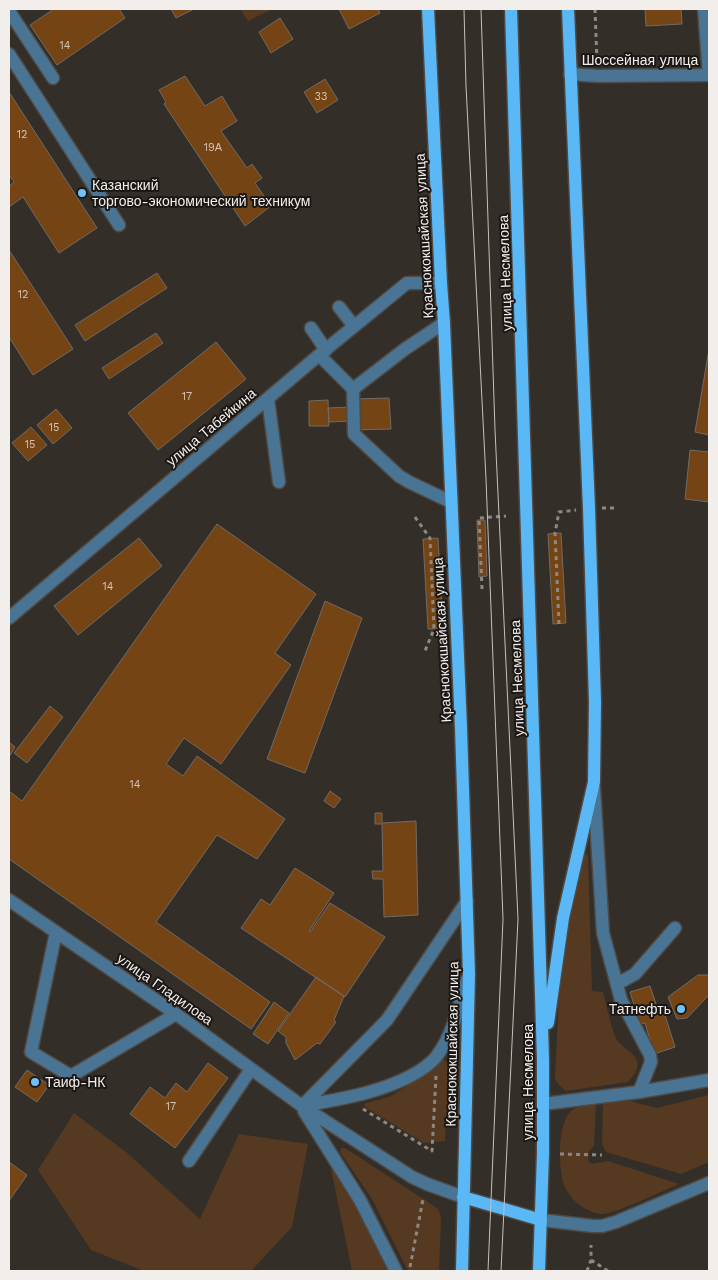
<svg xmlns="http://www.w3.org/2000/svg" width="718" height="1280" font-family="'Work Sans',sans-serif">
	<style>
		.green { fill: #553920 }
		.building { fill: #754414; stroke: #716a64 }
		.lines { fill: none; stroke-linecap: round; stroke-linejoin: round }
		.minor-casing { stroke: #4f4944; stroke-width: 15 }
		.major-casing { stroke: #4f4944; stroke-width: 15 }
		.path { stroke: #8d8884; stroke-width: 3; stroke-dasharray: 4 4; stroke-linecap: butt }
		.minor { stroke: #4a7493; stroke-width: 12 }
		.major { stroke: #5ab8f7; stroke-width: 12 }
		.tram { stroke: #c5c0bd; stroke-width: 1 }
		.poi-dot { fill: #74c0f6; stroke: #1a1715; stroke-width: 2 }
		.labels { text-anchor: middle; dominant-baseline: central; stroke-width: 4; stroke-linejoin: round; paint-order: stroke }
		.number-label { font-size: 11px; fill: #d3c4b5 }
		.street-label { font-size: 14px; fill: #f2eeeb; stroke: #1a1715 }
		.poi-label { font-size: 14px; fill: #f2eeeb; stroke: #1a1715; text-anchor: start }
	</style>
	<rect width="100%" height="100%" fill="#342e29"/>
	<!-- green -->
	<path class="green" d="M240,9H273L248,21Z
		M586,853L588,856L592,991L603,992C607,1007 610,1024 616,1038C618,1042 621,1044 624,1047C641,1060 642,1066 628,1082L566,1091L559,1085L555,1079L560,972L567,927L582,863Z
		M443,1058L449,1066L445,1141L424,1143L365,1107L364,1104L367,1103L391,1096L410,1084Z
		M709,1095V1162L681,1174L606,1152L602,1144L603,1103L630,1101L657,1108Z
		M584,1103H596L594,1146L589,1151L588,1161L592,1164L608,1161L679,1184C665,1190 613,1215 601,1214C587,1212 574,1203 567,1191C557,1177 557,1123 571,1111C575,1108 580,1106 584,1103Z
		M74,1113L126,1152L200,1219L239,1134L308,1144L292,1227L251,1271H144L91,1250L38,1170Z
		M341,1148H345L437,1208L440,1213L441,1220L439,1271H408L372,1199L340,1152Z
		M329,1159L358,1208L390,1271H352Z"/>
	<!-- building -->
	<path class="building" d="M54,9H119L125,18L57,65L30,25Z
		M171,9H191L192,10L176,18Z
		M339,9H378L380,13L349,29Z
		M645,9H681L682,24L646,26Z
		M280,18L293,39L271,53L259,32Z
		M185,76L205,106L222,96L237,121L221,131L247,168L252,164L262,178L255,183L271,206L245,226L164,104L166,102L159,90Z
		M325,79L338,100L317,113L304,92Z
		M9,92L97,228L59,253L23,197L9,207V186L14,182L9,175Z
		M9,250L73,349L33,375L9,337Z
		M157,273L167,288L85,341L75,325Z
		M156,333L163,343L109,379L102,368Z
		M216,342L246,379L158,450L128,413Z
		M709,349V435L695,432Z
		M389,398L391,429L352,430V421L329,422L328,408L351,407V399Z
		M328,400L329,426H309V401Z
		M56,409L72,428L53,444L37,425Z
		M31,427L47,445L28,461L12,443Z
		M690,450L709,452V502L685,499Z
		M477,520H485L487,576L479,577Z
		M217,524L316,594L275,653L291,665L221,764L184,738L166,764L183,776L197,756L285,819L257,859L217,835L156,922L270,1002L251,1029L9,859V791L22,801Z
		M555,533H561L566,623L553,624L548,534Z
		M139,538L162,566L78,635L54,606Z
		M438,538L443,629H428L423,539Z
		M325,601L362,618L305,773L267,759Z
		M50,706L63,717L27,763L14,753Z
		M9,742L15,747L9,757Z
		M330,791L341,799L334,808L324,801Z
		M375,813H382V823L416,821L418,915L384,917L383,879H373L372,871H383L382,824H375Z
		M295,868L334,893L309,931L310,932L330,903L385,937L345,997L241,928L261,899L270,905Z
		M698,975H709V995L687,1018L677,1019L668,997Z
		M316,977L344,996L334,1020L336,1022L320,1044L317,1043L295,1060L286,1043V1037L278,1031Z
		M650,986L660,1016L665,1015L675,1047L654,1054L645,1023L640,1024L630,992Z
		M274,1002L289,1013L268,1044L253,1034Z
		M208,1063L228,1078L175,1148L130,1114L150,1087L165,1098L176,1083L187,1092Z
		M27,1070L49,1085L37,1102L15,1087Z
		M9,1162L27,1175L9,1201Z"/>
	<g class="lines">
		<!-- minor casing -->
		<g class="minor-casing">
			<path id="minor" d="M704,9L709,75
				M9,11L53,78
				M9,54L119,225
				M570,74L598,76L709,75
				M339,307L354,326
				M444,323L405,349L353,389L354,434L399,476L409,482L451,502
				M311,328L326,350
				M319,355L353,389
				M268,399L279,482
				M9,618L319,355L407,283H441
				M594,788L603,933L621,1000L650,1055L651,1062L639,1092L709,1080
				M9,900L176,1014L302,1106L412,1177L427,1184L463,1197
				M56,932L31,1052L71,1076L176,1014
				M617,984L635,974L675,928
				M543,1104L639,1092
				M302,1106L387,1020L467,901
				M302,1106C341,1099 392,1091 425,1067C429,1064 433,1061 436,1057C453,1035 459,1006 467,979
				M304,1111L360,1200L396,1271
				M189,1161L251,1069
				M541,1220L593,1226H602L616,1222L709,1183"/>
		</g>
		<!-- major casing -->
		<g class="major-casing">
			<path id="major" d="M428,9L441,283L444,323L461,728L469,974L462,1271
				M511,9L543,1060V1153L539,1271
				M548,1023L563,918L594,782L595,702L589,508L568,9
				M463,1197L541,1220"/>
		</g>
		<!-- path -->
		<path class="path" d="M595,9L597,63
			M602,508H618
			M415,517L430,538L434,629L425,651
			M482,589L479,518L506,516
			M559,624L555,533L559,512L576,510
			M363,1109L432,1151L436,1076
			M560,1154L602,1155
			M591,1260L608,1271
			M410,1267L423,1199
			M587,1271L591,1260V1245"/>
		<!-- minor -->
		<use href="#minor" class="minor"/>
		<!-- major -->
		<use href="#major" class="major"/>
		<!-- tram -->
		<path class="tram" d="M464,9L466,86L486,479L503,919L488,1271
			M481,9L495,430L518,919L501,1271"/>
	</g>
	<!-- markers -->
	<g class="poi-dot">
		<circle cx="82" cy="193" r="5"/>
		<circle cx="681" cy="1009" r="5"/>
		<circle cx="35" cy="1082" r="5"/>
	</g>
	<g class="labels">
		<!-- number labels -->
		<g class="number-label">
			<text x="65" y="45">14</text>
			<text x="321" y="96">33</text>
			<text x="22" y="134">12</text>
			<text x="213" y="147">19А</text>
			<text x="23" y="294">12</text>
			<text x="187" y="396">17</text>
			<text x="54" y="427">15</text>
			<text x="30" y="444">15</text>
			<text x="108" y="586">14</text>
			<text x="135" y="784">14</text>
			<text x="171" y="1106">17</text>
		</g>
		<!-- street labels -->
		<g class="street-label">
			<text x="640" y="60">Шоссейная улица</text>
			<text transform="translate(424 236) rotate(-93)">Краснококшайская улица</text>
			<text transform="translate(505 273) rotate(-92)">улица Несмелова</text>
			<text transform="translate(211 427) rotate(-40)">улица Табейкина</text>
			<text transform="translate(442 640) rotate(-93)">Краснококшайская улица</text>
			<text transform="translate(517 678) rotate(-92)">улица Несмелова</text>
			<text transform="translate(165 989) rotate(35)">улица Гладилова</text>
			<text transform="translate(452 1044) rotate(-89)">Краснококшайская улица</text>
			<text transform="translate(528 1082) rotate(-90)">улица Несмелова</text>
		</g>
		<!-- poi labels -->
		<g class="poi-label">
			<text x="92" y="185">Казанский<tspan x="92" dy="16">торгово-экономический техникум</tspan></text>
			<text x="671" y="1009" text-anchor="end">Татнефть</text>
			<text x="45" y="1082">Таиф-НК</text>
		</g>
	</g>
	<!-- border -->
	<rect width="718" height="1280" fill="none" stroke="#f2eeeb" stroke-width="20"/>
</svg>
